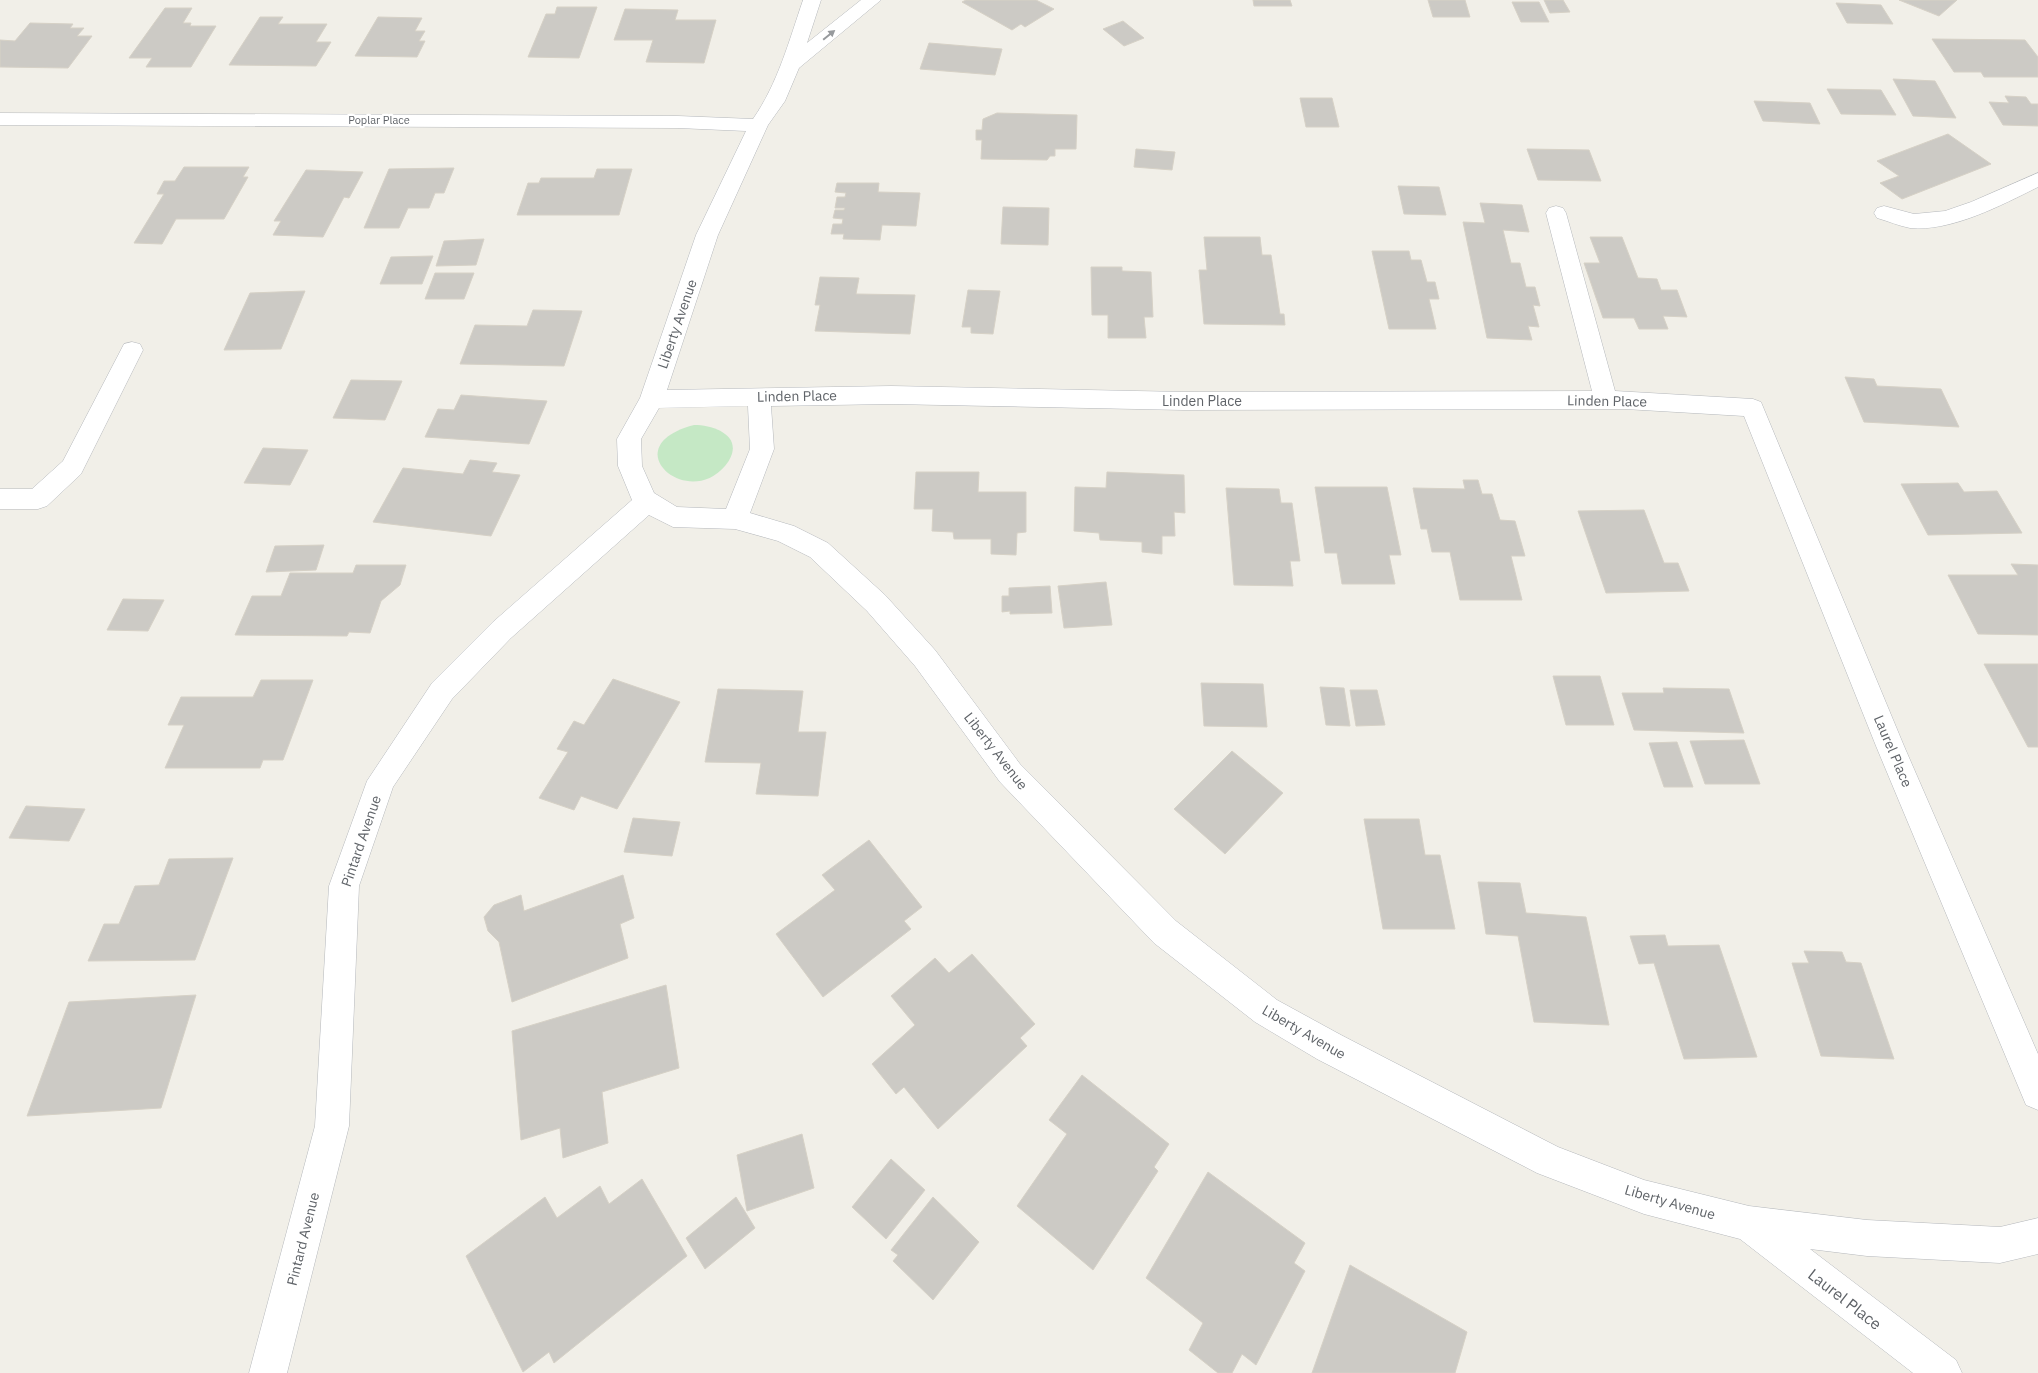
<svg xmlns="http://www.w3.org/2000/svg" width="2038" height="1373" font-family="'IBM Plex Sans',sans-serif">
	<style>
		.green { fill: #c5e8c5 }
		.building { fill: #cccac5; stroke: #d6d1c6 }
		.lines { fill: none; stroke-linecap: round; stroke-linejoin: round }
		.minor-casing { stroke: #b5b8bc; stroke-width: 1 }
		.minor { fill: #fff; fill-rule: evenodd }
		.oneway { fill: #979a9d }
		.labels { text-anchor: middle; dominant-baseline: central; stroke-width: 4.5; stroke-linejoin: round; paint-order: stroke }
		.far-street-label { font-size: 11px; fill: #5f6368; stroke: #fff }
		.street-label { font-size: 14px; fill: #5f6368; stroke: #fff }
		.near-street-label { font-size: 16px; fill: #5f6368; stroke: #fff }
	</style>
	<rect width="100%" height="100%" fill="#f1efe8"/>
	<!-- green -->
	<path class="green" d="M694,425C718,425 747,439 725,466C687,511 613,446 694,425Z"/>
	<!-- building -->
	<path class="building" d="M966,0H1036L1054,9L1025,27L1021,24L1012,30L962,2Z
		M1253,0H1290L1292,6H1254Z
		M1428,0H1465L1470,17H1433Z
		M1544,0H1563L1570,12L1550,13Z
		M1899,0H1957L1939,16Z
		M1512,2H1539L1549,22H1521Z
		M1836,3L1881,5L1893,24L1847,23Z
		M557,7H597L579,58L528,57L546,14H555Z
		M165,8H192L183,23H191L190,26H216L191,67H146L152,58H129Z
		M625,9L678,10L675,20H716L704,63L646,62L653,40H614Z
		M260,17H283L278,24H327L316,42H331L316,66L229,65Z
		M378,17L422,18L415,31H425L419,41H425L417,57L355,56Z
		M1123,21L1144,38L1124,46L1103,29Z
		M30,23L73,24L70,28H84L77,36H92L68,68L0,67V40L15,41Z
		M1932,39L2025,40L2038,57V77H1984L1981,72H1954Z
		M929,43L1002,49L995,75L920,69Z
		M1893,79L1935,81L1956,118L1913,116Z
		M1827,89L1881,90L1896,115L1841,114Z
		M2005,96L2026,97L2031,104H2038V126L2003,125L1989,102L2009,103Z
		M1300,98H1332L1339,127H1306Z
		M1754,101L1810,103L1820,124L1763,121Z
		M997,113L1077,115L1076,149H1055V156H1050L1047,160L981,159L982,140H976V130H982L983,119Z
		M1948,134L1991,164L1902,199L1880,183L1899,176L1877,161Z
		M1136,149L1175,152L1172,170L1134,167Z
		M1527,149L1589,150L1601,181L1538,180Z
		M184,167H249L243,177H248L224,219H176L162,244L134,243L164,194H157L164,181H175Z
		M454,168L444,193H435L429,208H408L399,228H364L389,169Z
		M597,169H632L619,215H517L528,183H539L541,178H594Z
		M306,170L363,172L349,198L344,197L323,237L273,235L281,221H274Z
		M837,183H879L878,192L920,193L916,226L882,225L880,240L843,239L844,234H831L833,224H842L843,219L833,218L835,210H844L845,208H835L837,197H845L846,193L835,192Z
		M1398,186L1439,187L1446,215L1404,214Z
		M1480,203L1522,205L1529,232L1503,230L1511,263H1520L1526,287H1535L1540,306L1533,305L1539,327L1528,326L1532,340L1487,338L1463,222L1485,223Z
		M1003,207L1049,208L1048,245L1001,244Z
		M1204,237H1260L1262,255H1271L1280,314H1284L1285,325L1204,324L1199,270H1207Z
		M1590,237H1622L1638,278L1657,279L1661,290H1677L1687,317L1663,316L1668,329H1639L1634,318H1603L1584,263H1600Z
		M484,239L476,265L436,266L444,241Z
		M1372,251H1409L1411,260H1421L1427,282H1435L1439,299H1429L1436,329H1389Z
		M433,256L422,284H380L391,257Z
		M1091,267H1122V271L1151,272L1153,317H1144L1146,338H1108V315H1092Z
		M435,273H474L464,299H425Z
		M820,277L859,278L856,294L915,295L910,334L815,331L820,305H815Z
		M968,290L1000,291L993,334L971,333V327H962Z
		M305,291L281,349L224,350L250,293Z
		M533,310L582,311L564,366L460,364L475,325L527,326Z
		M1845,377L1874,379L1877,386L1941,389L1959,427L1864,422Z
		M351,380L402,381L385,420L333,418Z
		M461,395L547,401L529,444L425,437L438,409L454,410Z
		M263,448L308,450L290,485L244,483Z
		M470,460L497,463L492,472L520,475L491,536L373,522L403,468L463,474Z
		M916,472H979L978,492H1026V532L1017,533L1016,555L991,554V539H954L953,532L932,531L933,509H914Z
		M1107,472L1184,475L1185,513L1174,512L1175,536H1162V554L1142,552V542L1100,540L1099,533L1074,531L1075,487L1106,488Z
		M1463,480H1478L1482,494H1492L1500,520L1515,521L1525,556H1511L1522,600H1460L1450,552H1432L1427,529H1421L1413,488L1465,489Z
		M1958,483L1964,492L1997,491L2022,533L1928,535L1901,484Z
		M1315,487H1387L1401,555H1389L1395,584H1342L1337,553H1325Z
		M1226,488L1279,489L1281,503H1292L1300,561H1290L1293,586L1234,585Z
		M1644,510L1664,563H1678L1689,591L1606,593L1578,511Z
		M324,545L316,570L266,572L275,546Z
		M2011,564L2038,565V635L1978,634L1948,575H2018Z
		M356,565H406L400,585L381,601L370,633L349,632L347,636L235,635L252,596H281L290,573H353Z
		M1106,582L1112,625L1064,628L1058,586Z
		M1050,586L1052,613L1010,614V611L1002,612V596H1009V588Z
		M123,599L164,600L148,631L107,630Z
		M1984,664H2038V747H2028Z
		M1553,676H1600L1614,725H1566Z
		M613,679L680,702L617,809L581,796L574,810L539,798L568,752L557,749L574,721L584,725Z
		M261,680H313L283,760H263L260,768H165L184,725H168L181,697H253Z
		M1201,683L1263,684L1267,727L1204,726Z
		M1320,687L1344,688L1350,726L1326,725Z
		M1663,688L1729,689L1744,733L1634,730L1622,693H1664Z
		M718,689L803,691L798,732H826L818,796L756,794L761,763L705,762Z
		M1350,690H1377L1385,725L1356,726Z
		M1744,740L1760,784H1705L1690,741Z
		M1677,742L1693,787H1664L1649,743Z
		M1232,751L1283,793L1225,854L1174,809Z
		M26,806L85,809L69,841L9,838Z
		M633,818L680,822L672,856L624,852Z
		M1364,819H1419L1425,855H1440L1455,929H1383Z
		M869,840L922,907L904,921L911,929L823,997L776,934L835,890L822,875Z
		M233,858L195,960L88,961L104,924H119L135,886L159,885L169,859Z
		M623,875L634,918L620,924L628,958L512,1002L499,942L488,931L484,917L494,905L521,895L524,911Z
		M1478,882L1520,883L1526,913L1586,917L1609,1025L1534,1022L1518,936L1486,934Z
		M1665,935L1668,946L1719,945L1757,1057L1684,1059L1654,963L1639,964L1630,936Z
		M1804,951L1842,952L1846,962L1861,963L1894,1059L1821,1056L1792,963H1809Z
		M972,954L1035,1024L1020,1038L1027,1046L938,1129L904,1087L896,1094L872,1064L915,1025L891,996L935,958L949,973Z
		M666,985L679,1068L602,1092L608,1143L563,1158L560,1128L521,1140L512,1031Z
		M196,995L161,1108L27,1116L69,1002Z
		M1082,1075L1169,1144L1154,1167L1158,1171L1093,1270L1017,1206L1067,1134L1049,1120Z
		M802,1134L814,1188L747,1211L737,1155Z
		M891,1159L925,1190L886,1239L852,1207Z
		M1208,1172L1305,1243L1294,1263L1305,1271L1256,1365L1242,1354L1232,1373H1218L1189,1350L1203,1323L1146,1278Z
		M642,1179L687,1256L554,1363L549,1352L523,1372L466,1256L545,1197L557,1218L600,1186L609,1204Z
		M736,1197L755,1228L705,1269L686,1238Z
		M933,1197L979,1242L933,1300L893,1261L898,1255L891,1250Z
		M1350,1265L1467,1332L1455,1373H1312Z"/>
	<g class="lines">
		<!-- minor casing -->
		<g class="minor-casing">
			<path id="minor" d="M803,0H821L807,43L861,0H881L799,68L785,101L768,125L718,235L667,390L891,386L1184,392L1592,391L1546,213L1549,208L1556,206L1563,208L1566,213L1615,391L1753,399L1761,402L1904,746L2038,1054V1110L2026,1105L1876,746L1744,416L1625,409L1184,410L891,404L771,406L774,449L750,513L794,526L828,543L885,595L935,650L1020,764L1176,921L1277,1000L1341,1035L1558,1147L1644,1180L1749,1206L1867,1220L2000,1227L2038,1218V1254L2000,1263L1867,1256L1810,1249L1956,1360L1962,1373H1913L1740,1239L1644,1214L1537,1173L1317,1059L1255,1022L1154,943L1000,782L915,666L867,611L810,557L778,541L735,529L673,527L649,515L511,638L452,699L393,787L359,886L349,1126L287,1373H249L315,1126L329,886L367,781L432,683L493,622L632,500L618,466L617,439L640,398L696,235L746,131L678,128L0,125V113L678,116L753,119C778,83 789,41 803,0ZM748,406L750,449L726,509L677,507L654,493L642,466L641,439L659,408Z
				M2038,173V187C2002,205 1951,232 1910,228C1899,226 1888,221 1877,218L1874,213L1877,208L1884,206L1914,214L1945,211L1971,202Z
				M132,342L140,344L143,350L81,474L47,506L38,509H0V489H32L63,461L124,344Z"/>
		</g>
		<!-- minor -->
		<use href="#minor" class="minor"/>
	</g>
	<!-- one-way arrows -->
	<defs><path id="oneway-solid" d="M-6-.8H1V-3.2L6.5 0L1 3.2V.8H-6Z" transform="scale(1.25)"/></defs>
	<use class="oneway" href="#oneway-solid" transform="translate(829 35) rotate(-39)"/>
	<g class="labels">
		<!-- far-street labels -->
		<g class="far-street-label">
			<text x="379" y="120">Poplar Place</text>
		</g>
		<!-- street labels -->
		<g class="street-label">
			<text transform="translate(677 324) rotate(-71)">Liberty Avenue</text>
			<text transform="translate(797 396) rotate(-1)">Linden Place</text>
			<text x="1202" y="401">Linden Place</text>
			<text transform="translate(1607 401) rotate(1)">Linden Place</text>
			<text transform="translate(996 751) rotate(52)">Liberty Avenue</text>
			<text transform="translate(1893 751) rotate(67)">Laurel Place</text>
			<text transform="translate(361 841) rotate(-71)">Pintard Avenue</text>
			<text transform="translate(1304 1032) rotate(30)">Liberty Avenue</text>
			<text transform="translate(1670 1202) rotate(16)">Liberty Avenue</text>
			<text transform="translate(303 1239) rotate(-76)">Pintard Avenue</text>
		</g>
		<!-- near-street labels -->
		<g class="near-street-label">
			<text transform="translate(1845 1299) rotate(38)">Laurel Place</text>
		</g>
	</g>
</svg>
